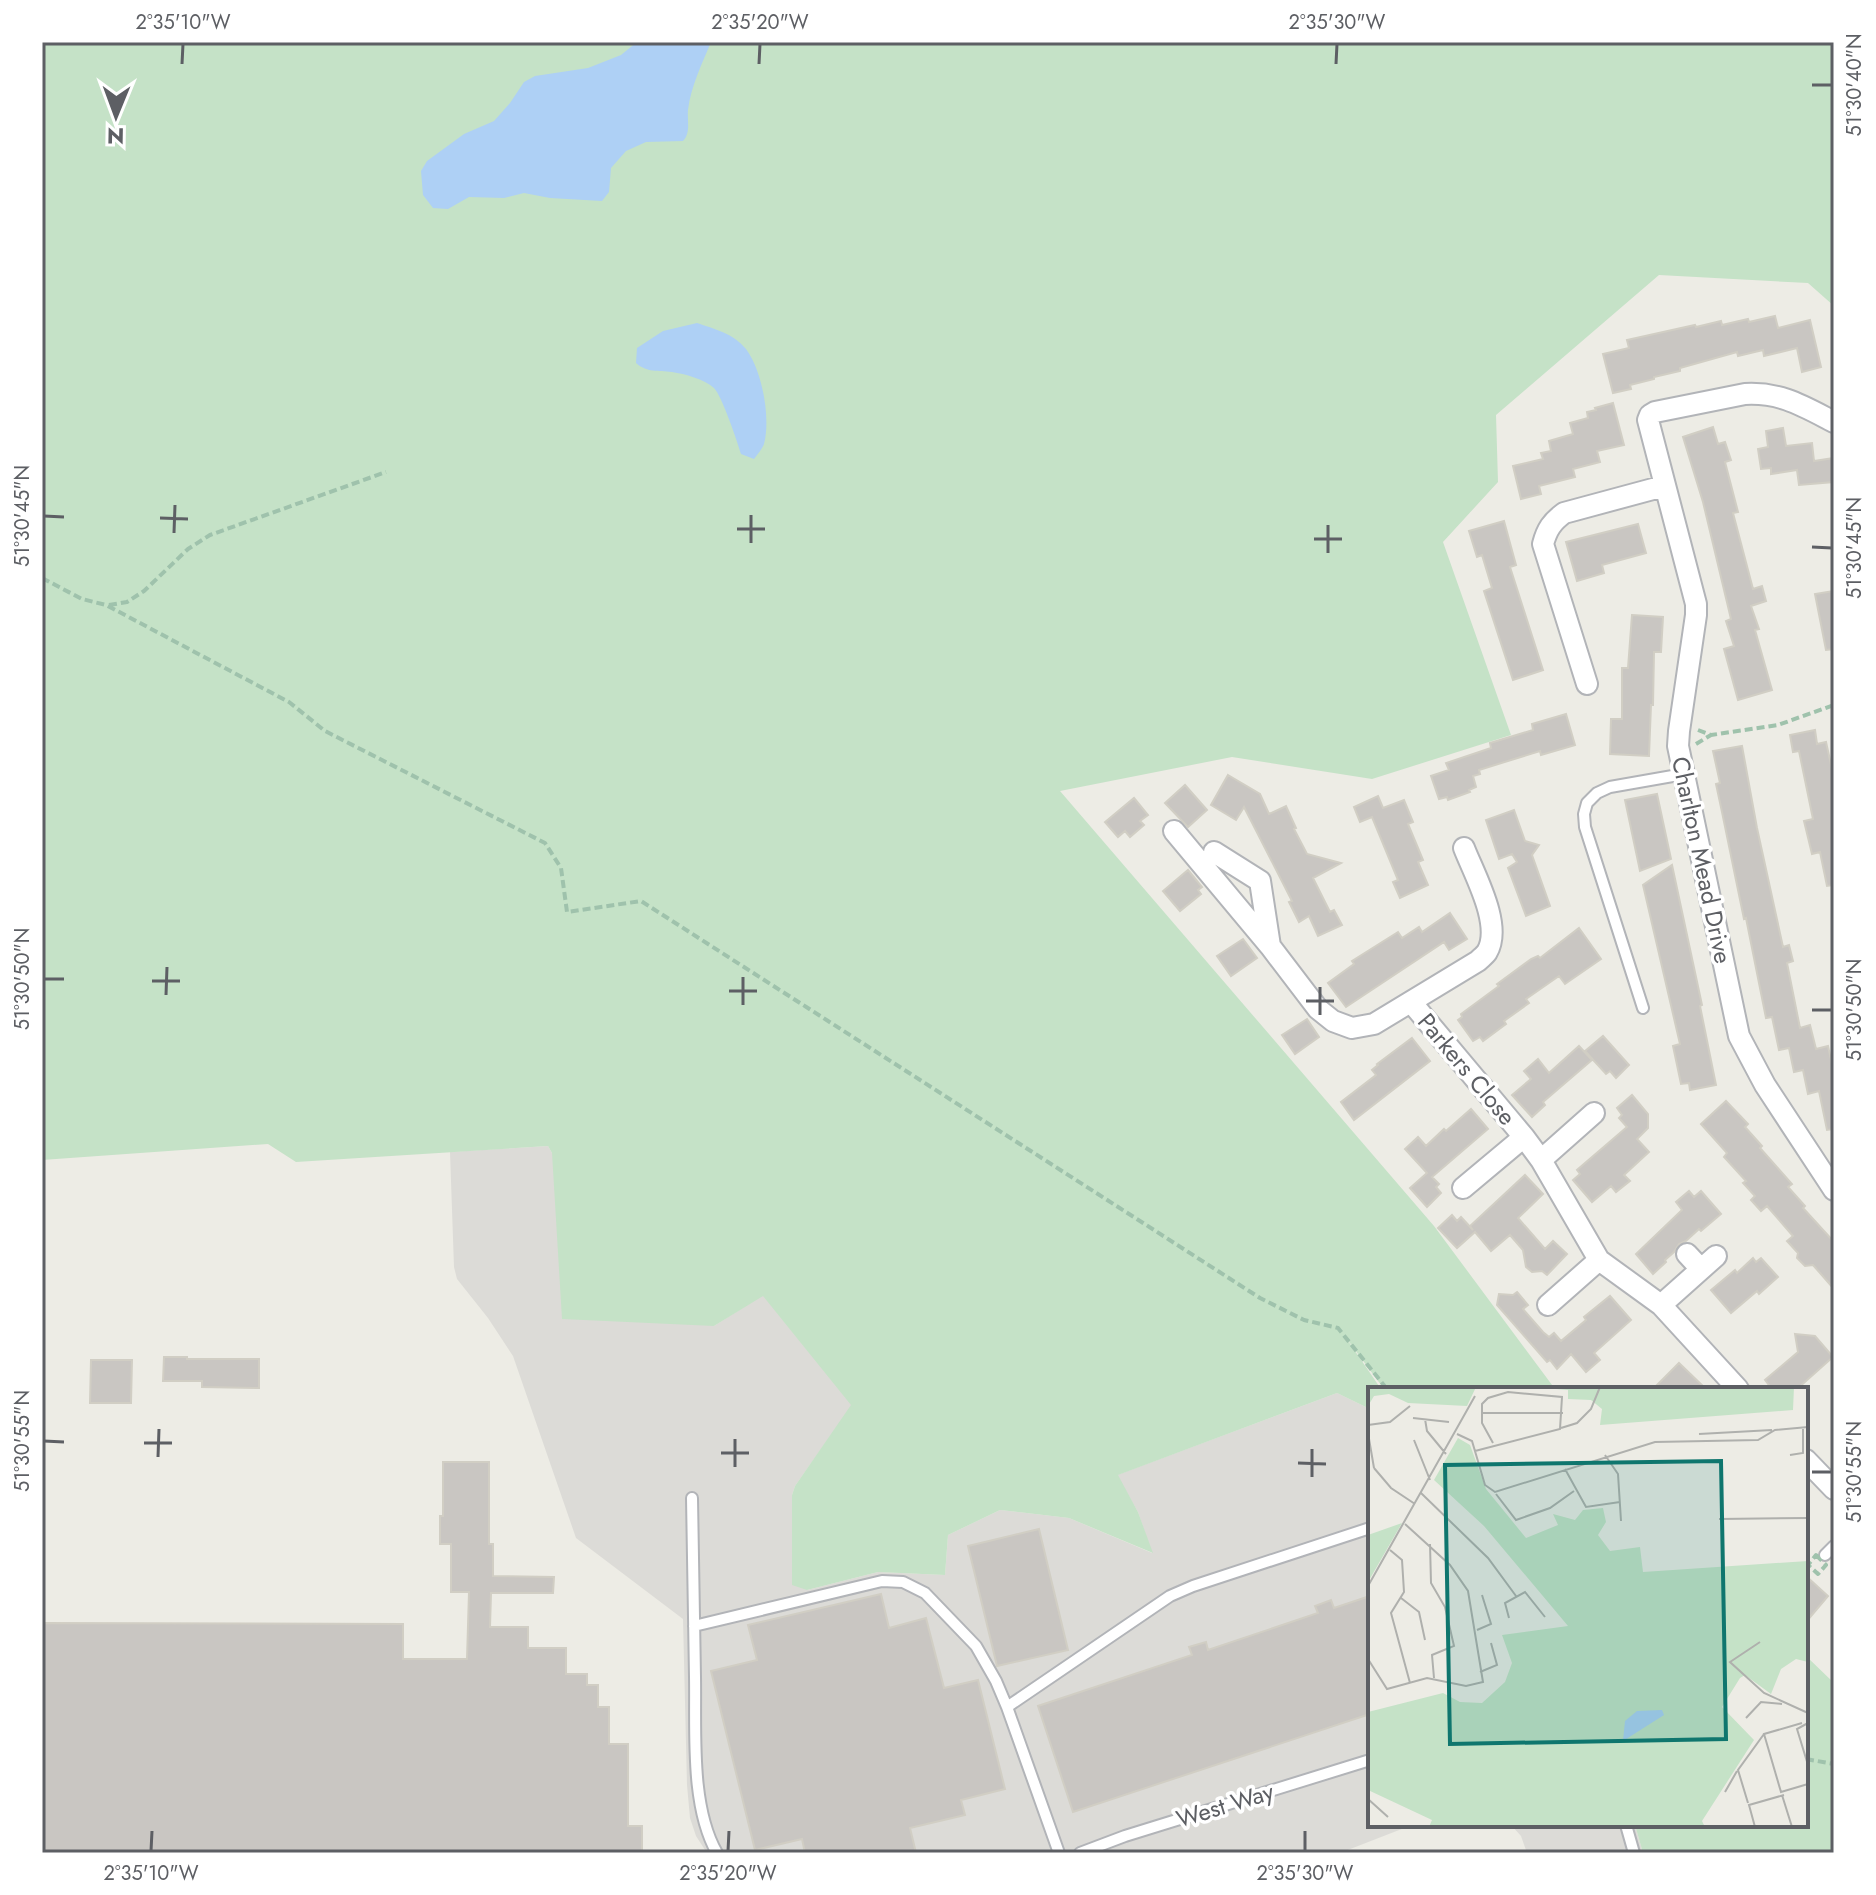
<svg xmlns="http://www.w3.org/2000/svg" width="1876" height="1895" font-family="Jost,sans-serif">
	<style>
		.industrial { fill: #dcdbd7 }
		.green { fill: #c5e2c7 }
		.water { fill: #aed0f5 }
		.building { fill: #c9c6c2; stroke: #d1cec4; stroke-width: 2 }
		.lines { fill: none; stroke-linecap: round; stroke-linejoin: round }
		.service-casing { stroke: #b2b4b8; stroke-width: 14 }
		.minor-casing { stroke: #b2b4b8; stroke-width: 24 }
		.path { stroke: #9fc2ac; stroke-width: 4; stroke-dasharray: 8 4; stroke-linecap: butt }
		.service { stroke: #fff; stroke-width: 10 }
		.minor { stroke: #fff; stroke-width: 20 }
		.ticks { fill: none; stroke: #5d5f64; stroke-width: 3 }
		.labels { text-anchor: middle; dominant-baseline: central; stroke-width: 7; stroke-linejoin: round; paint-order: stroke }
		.street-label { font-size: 24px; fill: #5d5f64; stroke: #fff }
		.inset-road { fill: none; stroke: #afb0ad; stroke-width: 2 }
		.view { fill: #0f766e; fill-opacity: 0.15; stroke: #0f766e; stroke-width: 4 }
		.inset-edge { fill: none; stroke: #5d5f64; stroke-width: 4 }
		.neatline { fill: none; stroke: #5d5f64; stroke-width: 3 }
		.ticks-label { font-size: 20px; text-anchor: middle; fill: #5d5f64 }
	</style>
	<rect width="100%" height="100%" fill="#edece5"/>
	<!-- industrial -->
	<path class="industrial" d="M548,1146L552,1153L714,1326L763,1295L852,1405L795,1486L792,1495L807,1590L878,1572L945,1575L948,1535L1000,1510L1069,1518L1152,1553L1138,1512L1117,1475L1337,1393L1370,1409V1825H1412L1340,1853H707L696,1836L690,1818L687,1785L683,1619L576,1538L513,1356L488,1318L457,1279L454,1267L450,1152Z
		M1511,1825H1635L1643,1853H1527L1521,1836Z"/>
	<!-- green -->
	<path class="green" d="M42,42H1834V306L1808,283L1659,275L1496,415L1498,482L1443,542L1511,735L1372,779L1232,757L1060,791L1434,1226L1555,1389H1384L1344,1335L1381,1389H1370V1409L1337,1393L1118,1475L1138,1512L1153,1553L1069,1518L1000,1510L948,1535L945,1575L878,1572L807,1590L792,1585V1495L795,1486L851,1405L763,1296L714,1326L562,1319L552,1153L548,1146L296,1162L268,1144L42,1160Z
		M1806,1656L1834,1683V1853H1643L1635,1825H1806Z"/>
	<!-- water -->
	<path class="water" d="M637,42H711C702,64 691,86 688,110C687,122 691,132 683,141L646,142L626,151L611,168L609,192L602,201L550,198L524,193L504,198L469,197L448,209L433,208L423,195L421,171L427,161L464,134L494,121L510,103L524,82L535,76L588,68L621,55Z
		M697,323C714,329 733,333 746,349C762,370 771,418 764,444C762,449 757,455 754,459L741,454C737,441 722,396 714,388C704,379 685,374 672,372C658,370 647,373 636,363L637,348L663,331Z"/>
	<!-- building -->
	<path class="building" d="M1775,316L1778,328L1810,320L1821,367L1802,372L1797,348L1764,356L1763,350L1738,356L1737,352L1680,368V371L1654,377V379L1630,385L1631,389L1613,393L1603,354L1629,348L1627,340L1695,325L1696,327L1721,321L1722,325L1748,319L1749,322Z
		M1613,403L1624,445L1597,451L1600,462L1573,469L1575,477L1539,486L1541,494L1521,499L1513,466L1543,459L1541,453L1551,451L1549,441L1573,434L1570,423L1588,418L1587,412L1596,410L1595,408Z
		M1713,427L1718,444L1725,442L1731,460L1725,462L1738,512L1733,513L1753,589L1762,586L1766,601L1751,606L1759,629L1755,630L1772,690L1738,700L1724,649L1734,646L1726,621L1731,619L1703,502L1683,437Z
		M1783,428L1786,446L1812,443L1814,461L1834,458V482L1799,485L1797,470L1771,474V468L1761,469L1758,449L1768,447L1766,431Z
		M1504,521L1516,565L1510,567L1543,670L1513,680L1484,591L1492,588L1482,555L1477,557L1469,531Z
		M1638,524L1646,553L1602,565L1604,573L1577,581L1566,542Z
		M1834,591V649L1826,650L1815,594Z
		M1632,615L1663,617L1661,652H1654L1653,705H1651L1649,756L1610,754L1611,719H1622V668H1628Z
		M1566,714L1575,745L1541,755L1540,751L1479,770L1480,774L1473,776L1476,787L1469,790L1470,792L1448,800L1447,797L1439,799L1431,776L1449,770L1446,763L1491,748L1490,743L1533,730L1532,724Z
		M1815,730L1817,744L1826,742L1834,778V885L1827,886L1820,852L1812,854L1804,821L1813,819L1799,751L1793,752L1790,735Z
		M1742,746L1757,828L1783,947L1789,945L1793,961L1787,963L1800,1028L1810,1025L1816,1049L1828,1046L1834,1073V1129L1827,1130L1819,1091L1808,1094L1803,1070L1794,1072L1789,1048L1779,1050L1772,1017L1766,1018L1746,918L1744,919L1722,812L1716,784L1720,783L1713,751Z
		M1228,775L1260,794L1269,814L1286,806L1296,828L1294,829L1307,854L1341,863L1313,878L1330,912L1334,910L1342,925L1318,936L1309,916L1299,922L1289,902L1292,901L1244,807L1236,820L1211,805Z
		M1185,785L1207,810L1188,827L1165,803Z
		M1657,794L1671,859L1640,871L1625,800Z
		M1378,796L1383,808L1404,800L1413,822L1408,824L1423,860L1418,862L1428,885L1400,898L1393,882L1398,880L1372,817L1360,822L1354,807Z
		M1134,798L1148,815L1140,821L1144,825L1130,837L1125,831L1118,837L1105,822Z
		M1514,810L1525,841L1539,845L1532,855L1550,906L1526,916L1508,868L1517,862L1512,854L1499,859L1486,820Z
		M1672,865L1702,1005L1700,1006L1716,1085L1690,1090L1689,1083L1681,1084L1673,1046L1680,1044L1643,885Z
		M1188,870L1202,887L1198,890L1201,894L1180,911L1163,891Z
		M1450,913L1467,939L1449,950L1444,942L1346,1007L1328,983L1354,964L1352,961L1398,932L1402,938L1419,927L1422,932Z
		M1579,928L1601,959L1565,984L1559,976L1526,999L1529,1003L1504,1021L1506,1024L1483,1041L1480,1037L1473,1041L1458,1020L1462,1017L1461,1014L1499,986L1497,984L1531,959L1538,956L1540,958Z
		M1243,939L1257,958L1231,976L1217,956Z
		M1307,1019L1319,1037L1295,1054L1282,1035Z
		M1603,1036L1629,1065L1616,1078L1610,1071L1606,1074L1585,1051Z
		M1412,1038L1430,1061L1354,1120L1341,1102L1376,1075L1372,1070L1378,1065L1377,1064Z
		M1579,1046L1592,1060L1543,1102L1545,1105L1532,1117L1512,1095L1531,1079L1524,1071L1538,1059L1549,1073Z
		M1632,1095L1648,1114V1128L1637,1139L1649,1152L1624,1175L1630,1181L1616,1192L1611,1186L1592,1202L1573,1180L1580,1174L1577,1170L1627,1127L1619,1118L1622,1115L1617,1108Z
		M1726,1101L1748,1124L1745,1127L1762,1146L1760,1148L1792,1184L1788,1187L1805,1206L1803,1208L1834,1242V1289L1813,1265L1805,1266L1797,1258L1798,1253L1787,1241L1793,1236L1767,1206L1761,1211L1751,1200L1755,1196L1743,1183L1746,1181L1724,1157L1727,1153L1701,1124Z
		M1471,1109L1488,1129L1432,1177L1439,1184L1436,1187L1441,1193L1427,1207L1410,1188L1427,1173L1405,1149L1418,1137L1426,1146L1444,1129L1446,1131Z
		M1525,1175L1543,1194L1518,1218L1545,1249L1553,1241L1567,1254L1547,1275L1542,1271L1532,1272L1526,1267L1523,1250L1510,1235L1491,1251L1475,1232L1457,1248L1438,1228L1452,1215L1457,1221L1461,1217L1473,1230L1470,1226Z
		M1689,1191L1694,1197L1701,1191L1721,1214L1701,1231L1699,1229L1686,1241L1679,1244L1674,1252L1665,1260L1666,1262L1653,1274L1636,1254L1682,1210L1676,1202Z
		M1753,1258L1756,1262L1761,1258L1778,1277L1759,1294L1757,1291L1731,1313L1711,1290L1735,1270L1737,1273Z
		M1517,1292L1528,1305L1523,1309L1543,1332L1549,1337L1554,1333L1561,1341L1586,1320L1584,1317L1610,1296L1631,1320L1594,1353L1600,1360L1586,1372L1571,1354L1557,1369L1550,1360L1547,1362L1497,1305L1499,1294L1513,1295Z
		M1795,1334L1815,1336L1833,1357L1797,1389H1772L1765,1380L1798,1352Z
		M164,1357H187V1359H259V1388L202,1387V1381H163Z
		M91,1360H132L131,1403H90Z
		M1679,1363L1706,1389H1653Z
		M443,1462H489V1544H493V1576L554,1577L553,1593H491L490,1627H528V1648H566V1674H587V1685H598V1707H609V1744H628V1826H642V1853H42V1623L403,1624V1659H467L469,1592H451V1544H440V1516H443Z
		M1039,1529L1068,1650L997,1666L968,1546Z
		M1806,1576L1828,1596L1806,1622Z
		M881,1594L889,1628L926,1618L944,1688L978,1680L1005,1789L961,1800L965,1815L910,1828L916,1853H805L802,1839L755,1850L711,1671L757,1660L748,1625Z
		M1370,1596V1714L1073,1812L1038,1706L1192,1655L1189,1647L1206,1642L1208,1650L1318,1613L1315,1606L1331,1600L1334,1608Z"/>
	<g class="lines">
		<!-- service casing -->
		<g class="service-casing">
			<path id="service" d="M1643,1008L1585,827L1584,814L1587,803L1597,793L1610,787L1684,774
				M692,1498C693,1558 694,1618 695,1677C696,1731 690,1806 717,1853
				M1825,1555L1834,1546
				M694,1626L882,1581L903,1582L925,1593L976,1646L996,1681L1007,1707L1059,1853
				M1007,1707L1170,1596L1193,1586L1370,1528
				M1626,1825L1634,1853
				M1080,1853L1125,1836L1370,1760"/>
		</g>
		<!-- minor casing -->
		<g class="minor-casing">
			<path id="minor" d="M1834,422C1803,406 1781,392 1745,394L1655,412L1650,415L1648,420L1696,604V615L1679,731L1678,746L1739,1036L1765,1085L1834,1190
				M1587,684L1543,544C1547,529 1552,522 1564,513L1664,486
				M1174,831L1270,946
				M1214,852L1260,881L1270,946L1318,1009L1333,1021L1352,1028L1374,1024L1478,961C1481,958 1485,955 1487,952C1503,925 1474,874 1464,848
				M1411,1002L1524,1137L1541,1160L1599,1260L1661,1305L1738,1389
				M1541,1160L1594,1113
				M1463,1188L1524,1137
				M1687,1254L1701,1269
				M1548,1305L1599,1260
				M1661,1305L1716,1256
				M1806,1460L1834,1489"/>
		</g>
		<!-- path -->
		<path class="path" d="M42,578L82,599L106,605L289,702L325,731L545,843L561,868L567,912L641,901L1260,1298L1304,1320L1338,1328L1387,1389
			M109,605L127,602L144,591L188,549L210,535L386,472
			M1698,730L1711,735L1778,725L1834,705
			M1696,744L1711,735
			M1816,1555L1826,1565L1818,1574L1808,1565Z
			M1806,1759L1834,1764"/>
		<!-- service -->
		<use href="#service" class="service"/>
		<!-- minor -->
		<use href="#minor" class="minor"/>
	</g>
	<!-- ticks -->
	<path class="ticks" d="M182,64L183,44M759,64L760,44M1336,64L1337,44M1812,85H1832M44,516L64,517M160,518L188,519M737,529H765M174,533L175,505M1314,539H1342M751,543V515M1812,547L1832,548M1328,553V525M44,979H64M152,981H180M729,991H757M166,995L167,967M1306,1001H1334M743,1005V977M1812,1010H1832M1320,1015V987M44,1441L64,1442M144,1443H172M721,1453H749M158,1457L159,1429M1298,1463L1326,1464M735,1467V1439M1812,1472H1832M1312,1477V1449M151,1851L152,1831M728,1851L729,1831M1305,1851V1831"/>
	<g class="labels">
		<!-- street labels -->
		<g class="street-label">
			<text transform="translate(1702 860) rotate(78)">Charlton Mead Drive</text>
			<text transform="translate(1467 1069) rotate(50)">Parkers Close</text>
			<text transform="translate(1225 1805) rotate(-17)">West Way</text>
		</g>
	</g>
	<!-- overview -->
	<g transform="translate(1368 1387)">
		<rect width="440" height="440" fill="#edece5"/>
		<path d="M0,0H108L99,19L40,16L21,7L6,9L0,19ZM164,0H426L425,23L232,38L234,22L223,13L200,12V3ZM90,51L102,58L118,102L158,151L190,138L185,127L207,133L215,123L235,121L238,135L230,148L242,164L272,160L275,185L440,174V275L428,272L413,282L403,307L377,288L372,291L354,320L386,353L334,434L337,440H61L64,433L0,403V325L75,306L92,315L114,316L137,295L144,276L134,248L200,239L116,139L66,93ZM34,136L0,195V148Z" fill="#c5e2c7"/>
		<path d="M269,324L294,323L296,328L255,354L257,334Z" fill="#aed0f5"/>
		<path class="inset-road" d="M114,26H195M45,31L81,35M57,32L59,44L78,67M0,38L22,35L42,19M193,41L209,36L223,22L232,0M0,46L6,81M89,47L104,54L117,98L127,105L287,55L390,53L407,43L440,40M331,47L404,43M46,53L62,93M107,64L192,42L194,10L140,5L120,11L114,17V36L125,56M237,68L250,87L253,134M422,68L435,66V42M6,81L23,101L47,117M197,82L218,120L252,115M53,106L120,171L148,209M128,107L148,133L182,121L206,104M351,132L440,131M62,157L63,196L77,220L86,259L64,268L66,291M22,163L34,173L36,205L23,226L42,296M0,199L107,9M33,211L51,225L57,253M141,231L137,216L157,205L177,230M109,243L123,237L114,208M392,255L362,275L396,306L440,326M0,272L19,302L59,291L98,299L115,295L100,204L82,178L37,137M112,285L129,278L123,256M378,331L393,315L414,317M434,336L396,347L413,405L440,397M440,336L429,342L440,378M357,405L369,384M414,408L424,440M0,412L20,430M380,416L370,383L396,347M387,440L381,418L416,408"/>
		<path class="view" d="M353,74L358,352L82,357L77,78Z"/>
		<rect width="440" height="440" class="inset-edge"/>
	</g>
	<!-- border -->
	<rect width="1876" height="1895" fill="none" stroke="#ffffff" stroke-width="88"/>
	<!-- north arrow -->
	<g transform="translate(116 116) rotate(181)" stroke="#ffffff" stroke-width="6" paint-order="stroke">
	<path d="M0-6L14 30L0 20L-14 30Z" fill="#5d5f64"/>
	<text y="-12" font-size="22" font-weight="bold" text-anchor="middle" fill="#5d5f64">N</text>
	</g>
	<rect x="44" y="44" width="1788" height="1807" class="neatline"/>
	<g class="ticks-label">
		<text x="183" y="29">2°35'10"W</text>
		<text x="760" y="29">2°35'20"W</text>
		<text x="1337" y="29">2°35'30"W</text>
		<text transform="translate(1854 85) rotate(-90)" y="7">51°30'40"N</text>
		<text transform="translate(22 516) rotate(-90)" y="7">51°30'45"N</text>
		<text transform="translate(1854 548) rotate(-90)" y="7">51°30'45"N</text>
		<text transform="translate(22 979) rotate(-90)" y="7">51°30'50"N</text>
		<text transform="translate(1854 1010) rotate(-90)" y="7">51°30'50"N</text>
		<text transform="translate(22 1441) rotate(-90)" y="7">51°30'55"N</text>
		<text transform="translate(1854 1472) rotate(-90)" y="7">51°30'55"N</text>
		<text x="151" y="1880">2°35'10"W</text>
		<text x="728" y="1880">2°35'20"W</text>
		<text x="1305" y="1880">2°35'30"W</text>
	</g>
</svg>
